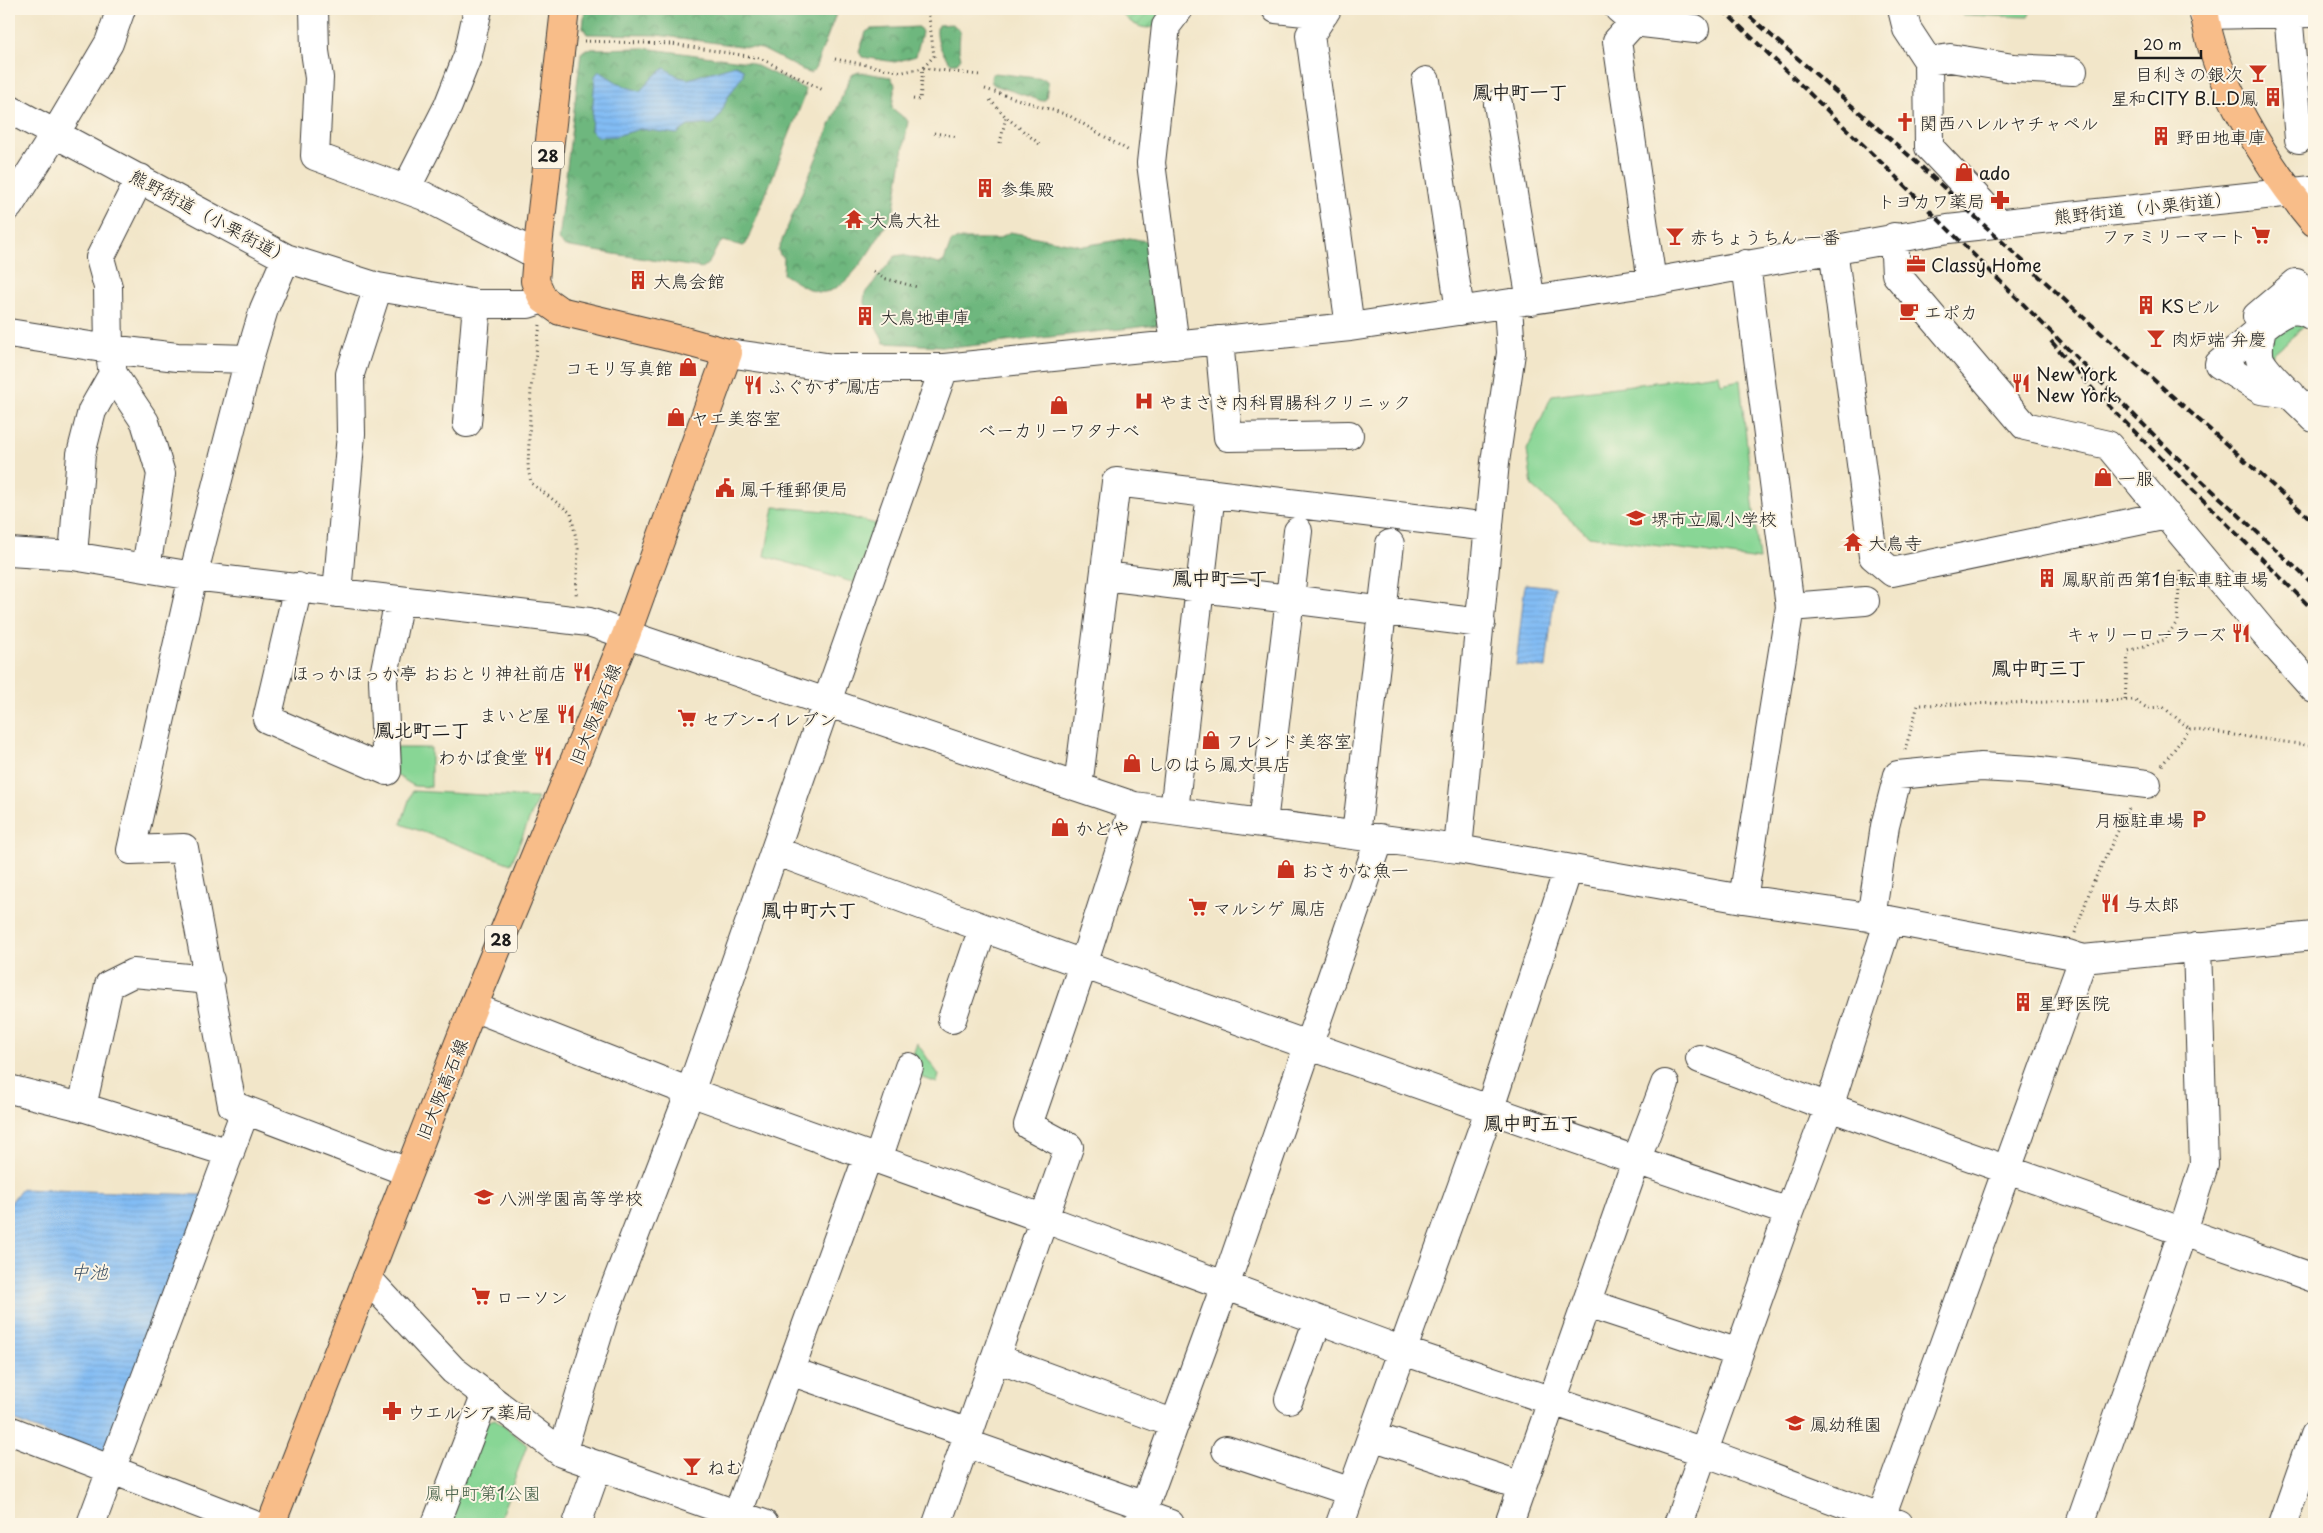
<svg xmlns="http://www.w3.org/2000/svg" width="2323" height="1533" font-family="'Playpen Sans','Klee One',sans-serif">
	<style>
		.green { fill: #88d695; stroke: #527958 }
		.forest { fill: url(#forest-crowns); stroke: #456a4d }
		.garden { fill: url(#garden-furrows); stroke: #527958 }
		.water { fill: url(#water-rules); stroke: #4f6c88 }
		.lines { fill: none; stroke-linecap: round; stroke-linejoin: round }
		.minor-casing { stroke: #3c3a36; stroke-width: 30 }
		.major-casing { stroke: #3c3a36; stroke-width: 30 }
		.path { stroke: #3c3a36; stroke-width: 3; stroke-dasharray: 1 4; stroke-linecap: butt }
		.minor { stroke: #fff; stroke-width: 28 }
		.major { stroke: #f8bd89; stroke-width: 28 }
		.rail { stroke: #1c1c1c; stroke-width: 4; stroke-dasharray: 8 4; stroke-linecap: butt }
		.labels { text-anchor: middle; dominant-baseline: central; stroke-width: 4; stroke-linejoin: round; paint-order: stroke }
		.shield { fill: #fcf5e5; stroke: #5f5d58; stroke-width: 1 }
		.shield-label { font-size: 16px; font-weight: bold; fill: #1c1c1c }
		.poi-label { font-size: 18px; fill: #1c1c1c; stroke: #fcf5e5; text-anchor: start }
		.street-label { font-size: 18px; fill: #1c1c1c; stroke: #fcf5e5 }
		.park-label { font-size: 18px; fill: #425d46; stroke: #fcf5e5 }
		.neighbourhood-label { font-size: 19px; font-weight: bold; fill: #1c1c1c; stroke: #fcf5e5 }
		.water-label { font-size: 19px; font-style: italic; fill: #405468; stroke: #fcf5e5 }
	</style>
	<defs>
		<pattern id="forest-crowns" width="20" height="18" patternUnits="userSpaceOnUse" patternTransform="scale(1.25)"><rect width="20" height="18" fill="#6eb77e"/><path d="M2 6a3 3 0 1 1 6 0M12 15a3 3 0 1 1 6 0" fill="none" stroke="#5a9466"/></pattern>
		<pattern id="garden-furrows" width="10" height="10" patternUnits="userSpaceOnUse" patternTransform="scale(1.25)"><rect width="10" height="10" fill="#88d695"/><path d="M-1 1l2-2M0 10L10 0M9 11l2-2" fill="none" stroke="#75b780"/></pattern>
		<pattern id="water-rules" width="6" height="5" patternUnits="userSpaceOnUse" patternTransform="scale(1.25)"><rect width="6" height="5" fill="#82bcf4"/><path d="M0 2.5h6" fill="none" stroke="#70a1d1"/></pattern>
	</defs>
	<rect width="100%" height="100%" fill="#fcf5e5"/>
	<filter id="ink" filterUnits="userSpaceOnUse"><feTurbulence type="fractalNoise" baseFrequency=".02" numOctaves="2"/><feDisplacementMap in="SourceGraphic" scale="10" xChannelSelector="R" yChannelSelector="G"/><feConvolveMatrix kernelMatrix="1 2 1 2 8 2 1 2 1" color-interpolation-filters="sRGB"/></filter>
	<filter id="wash" filterUnits="userSpaceOnUse"><feTurbulence type="fractalNoise" baseFrequency=".0096" numOctaves="4" result="noise"/><feDisplacementMap in="SourceGraphic" scale="20" xChannelSelector="R" yChannelSelector="G"/><feGaussianBlur stdDeviation="1.12" result="paint"/><feColorMatrix in="noise" values="0 0 0 0 0 0 0 0 0 0 0 0 0 0 0 0 0 1.4 0 .05"/><feComposite in="paint" operator="in"/></filter>
	<g filter="url(#wash)">
		<rect width="100%" height="100%" fill="#f2e6c9"/>
		<!-- green -->
		<path class="green" d="M1962,9H2032L2028,17L1962,15Z
			M2290,322L2307,324L2268,358V341Z
			M1719,374L1721,384L1740,380L1759,560L1589,536L1532,486L1527,450L1552,395Z
			M774,507L827,511L876,524L855,583L765,556Z
			M396,748H431V787L414,786L396,775Z
			M412,791L538,798L511,864L401,824Z
			M917,1043L939,1075L937,1083L913,1074L911,1061Z
			M495,1419L527,1445L498,1524H443L483,1423Z"/>
		<!-- forest -->
		<path class="forest" d="M585,9H838L814,71L809,73L762,49L657,35L587,34L583,28Z
			M953,24L960,31L959,50L961,58L957,63H951C942,55 934,37 938,25Z
			M919,27L922,32L916,56L895,62L862,57L859,52L866,32L871,29Z
			M644,48L749,62L805,89V95L746,244L743,246L723,241C712,249 715,261 702,268L564,246L558,240L581,53L586,49Z
			M859,72L890,77L895,84L892,108L908,121L894,209L889,220C876,240 847,297 818,292C807,290 793,280 783,274L784,257L780,255L778,250L851,75Z
			M995,73L1045,79L1048,82L1046,99L1042,101L994,85L991,82L992,74Z
			M1010,232L1083,246L1130,238L1151,242L1163,315L1157,325L960,347L884,343L864,301L865,293L895,256L902,255L939,264L944,261L951,242L956,239H998Z"/>
		<!-- garden -->
		<path class="garden" d="M1119,9H1170C1165,15 1161,24 1153,27C1140,31 1124,19 1119,9Z"/>
		<!-- water -->
		<path class="water" d="M735,65L743,69V75L728,97L719,117L712,124L688,126L677,134L640,129L616,136L597,137L591,130L595,76L599,71L623,86L640,91L654,76L665,68L679,77L688,79Z
			M1525,584L1555,587L1546,668L1516,665Z
			M21,1189L205,1195L104,1456L9,1418V1205Z"/>
	</g>
	<g filter="url(#ink)">
		<g class="lines">
			<!-- minor casing -->
			<g class="minor-casing">
				<path id="minor" d="M314,9L315,51L319,78L315,156L424,196L537,255
					M1276,9L1324,14
					M1327,9L1310,35L1350,327
					M1619,9L1634,22L1617,41L1652,282
					M1902,9L1907,29L1928,61L1929,147L1982,203L1996,222
					M2288,13L2299,139
					M2204,15L2314,13
					M1634,22L1695,29
					M1928,61L1950,58L2013,68L2073,71
					M1426,81L1460,311
					M1498,104L1531,301
					M9,109L286,258L378,287L477,304H528L543,299
					M406,189L448,106L468,55L478,9
					M9,206L55,134L109,43L121,9
					M1894,237L1896,274L2025,426L2108,445L2265,634L2314,689
					M1833,248L1873,556L1892,572L2167,515
					M286,258L264,309L249,359L193,576L131,850L184,848L232,1105L408,1172
					M2257,316L2296,283L2306,311
					M2314,317C2293,302 2279,315 2262,328C2260,338 2257,349 2260,359C2266,374 2302,405 2314,418
					M2262,328L2219,364L2261,390L2291,394
					M9,333L109,349L177,357L249,359
					M1219,340L1228,437L1349,435
					M1175,345L1151,163L1166,26L1179,9
					M728,353L833,368H944L1350,327L1652,282L1948,229L2312,190
					M113,374L145,422L161,474L146,568
					M467,423L477,304
					M9,552L73,556L193,576L589,622L1134,806L1458,849L1743,899L1889,920L2068,954L2083,959L2314,936
					M73,556L81,454L92,411L113,374L109,349L108,287L100,258L140,178
					M1105,576L1481,623
					M298,587L267,719L387,771L383,680L399,600
					M337,593L351,434L350,374L378,287
					M1790,607L1865,601
					M1078,787L1116,482L1489,527
					M1174,811L1211,493
					M1263,823L1298,531
					M1356,835L1390,544
					M1458,849L1495,462L1511,353L1508,305
					M775,851C1112,976 1449,1098 1789,1212
					M1743,899L1790,607L1746,264
					M1871,918L1885,826L1898,775L1981,767L2032,770L2147,784
					M473,1007L690,1092L1045,1219L1403,1351L1704,1452L1899,1524
					M952,1019L983,928
					M1700,1059L1829,1107L2314,1278
					M9,1089L82,1107L230,1153
					M82,1107L109,985L133,973L210,980
					M878,1159L909,1067
					M367,1278L453,1370L562,1453L764,1524
					M1587,1303L1739,1353
					M995,1358L1175,1424
					M790,1371L969,1433
					M1289,1399L1318,1320
					M9,1430L252,1524
					M1372,1436L1522,1486
					M965,1443L1145,1506
					M1226,1450L1352,1492
					M562,1453L604,1315L690,1092L944,368
					M1142,1514L1170,1524
					M1881,1518L2083,959
					M91,1524L245,1111
					M436,1524L486,1394
					M577,1524L598,1465
					M734,1524L868,1156
					M937,1524L1069,1147L1028,1125L1083,965L1134,806
					M1138,1524L1225,1286L1380,838
					M1340,1524L1490,1108L1568,869
					M1509,1524L1636,1161L1665,1084
					M1678,1524L1789,1212L1829,1107L1889,920
					M2080,1524L2183,1231L2204,1165L2197,947
					M2283,1524L2314,1435"/>
			</g>
			<!-- major casing -->
			<g class="major-casing">
				<path id="major" d="M2204,9C2213,82 2267,166 2314,222
					M271,1524L473,1007L626,635L728,353L677,339L560,311L543,299L535,281L537,255L565,9"/>
			</g>
			<!-- path -->
			<path class="path" d="M856,9V10
				M584,41L672,44L760,58L823,90
				M835,59L903,72L923,68L980,75
				M985,89L1068,115L1129,151
				M913,99L920,100L923,68L934,56L928,9
				M990,100L1006,117L1042,146
				M934,133L958,137
				M1000,143L1006,117
				M873,271L883,278L917,287
				M540,325L531,388L528,468L531,483L571,513L578,549L576,597
				M2125,700L2128,651L2164,640L2177,622L2180,570
				M1905,750L1918,705L2134,700L2147,708L2163,707L2190,729
				M2162,765L2190,729L2314,746
				M2075,933L2092,885L2130,806"/>
			<!-- minor -->
			<use href="#minor" class="minor"/>
			<!-- major -->
			<use href="#major" class="major"/>
			<!-- rail -->
			<path class="rail" d="M1722,9L1888,169L2171,452L2314,585
				M1741,9L1913,159L2083,317L2314,522
				M2051,341L2096,393L2314,611"/>
		</g>
	</g>
	<!-- icons -->
	<defs>
		<g id="bar-bare" transform="scale(1.5)"><path d="M-6-5H6L.8 .8V4.5H3.5V6h-7V4.5H-.8V.8Z" fill="#c8321e" stroke="#fcf5e5" stroke-width="2.5" paint-order="stroke"/></g>
		<g id="building-bare" transform="scale(1.5)"><path d="M-4-6H4V6H1V3H-1V6H-4ZM-2.5-4.3h1.7v1.8h-1.7ZM.8-4.3h1.7v1.8H.8ZM-2.5-1h1.7V.8h-1.7ZM.8-1h1.7V.8H.8Z" fill="#c8321e" stroke="#fcf5e5" stroke-width="2.5" paint-order="stroke"/></g>
		<g id="church-bare" transform="scale(1.5)"><path d="M-1.2-6h2.4v3.5h3.3v2.4h-3.3V6h-2.4V-.1h-3.3v-2.4h3.3Z" fill="#c8321e" stroke="#fcf5e5" stroke-width="2.5" paint-order="stroke"/></g>
		<g id="shop-bare" transform="scale(1.5)"><path d="M-5-2.5h2.3a2.7 3.5 0 0 1 5.4 0H5L5.5 6h-11ZM-1.5-2.5h3a1.5 2.3 0 0 0-3 0Z" fill="#c8321e" stroke="#fcf5e5" stroke-width="2.5" paint-order="stroke"/></g>
		<g id="pharmacy-bare" transform="scale(1.5)"><path d="M-2-6h4v4h4v4h-4v4h-4v-4h-4v-4h4Z" fill="#c8321e" stroke="#fcf5e5" stroke-width="2.5" paint-order="stroke"/></g>
		<g id="temple-bare" transform="scale(1.5)"><path d="M0-6L5-2H3V0L6.5 2.5H4V6H1.5V3h-3V6H-4V2.5H-6.5L-3 0V-2H-5Z" fill="#c8321e" stroke="#fcf5e5" stroke-width="2.5" paint-order="stroke"/></g>
		<g id="supermarket-bare" transform="scale(1.5)"><path d="M-6-5.5h2.5l.6 2H6L4.5 2H-2.5L-4.4-4H-6ZM-1.5 3.2a1.3 1.3 0 1 0 .1 0ZM3 3.2a1.3 1.3 0 1 0 .1 0Z" fill="#c8321e" stroke="#fcf5e5" stroke-width="2.5" paint-order="stroke"/></g>
		<g id="office-bare" transform="scale(1.5)"><path d="M-6-3h4V-5.5h4V-3h4V5H-6ZM-1-4.5V-3h2v-1.5ZM-6 0V1H6V0Z" fill="#c8321e" stroke="#fcf5e5" stroke-width="2.5" paint-order="stroke"/></g>
		<g id="cafe-bare" transform="scale(1.5)"><path d="M-5.5-4.5H6V0H3Q3 3.5 0 3.5H-2.5Q-5.5 3.5-5.5 0ZM3-3.2v2h1.7v-2ZM-6 4.5H4V6H-6Z" fill="#c8321e" stroke="#fcf5e5" stroke-width="2.5" paint-order="stroke"/></g>
		<g id="restaurant-bare" transform="scale(1.5)"><path d="M-5-6h1v4h1v-4h1v4h1v-4h1v5L-1.5 .5V6h-2V.5L-5-1ZM5-6V6H3V1.5H1.5Q1.5-4 5-6Z" fill="#c8321e" stroke="#fcf5e5" stroke-width="2.5" paint-order="stroke"/></g>
		<g id="hospital-bare" transform="scale(1.5)"><path d="M-5-5h3v3.5h4V-5h3V5h-3V1.5h-4V5h-3Z" fill="#c8321e" stroke="#fcf5e5" stroke-width="2.5" paint-order="stroke"/></g>
		<g id="civic-bare" transform="scale(1.5)"><path d="M-.6-6.5H3V-4.5H.6V-3L4-1V1h2V6H-6V1h2V-1L-.6-3ZM-1.2 2.5V6h2.4V2.5Z" fill="#c8321e" stroke="#fcf5e5" stroke-width="2.5" paint-order="stroke"/></g>
		<g id="school-bare" transform="scale(1.5)"><path d="M0-5L7-2L0 1L-7-2ZM-4 1L0 2.5L4 1V4Q0 6-4 4Z" fill="#c8321e" stroke="#fcf5e5" stroke-width="2.5" paint-order="stroke"/></g>
		<g id="parking-bare" transform="scale(1.5)"><path d="M-3.5-5.5H1a3.5 3.5 0 0 1 0 7H-1V5.5H-3.5ZM-1-3.4V-.6H.8a1.4 1.4 0 0 0 0-2.8Z" fill="#c8321e" stroke="#fcf5e5" stroke-width="2.5" paint-order="stroke"/></g>
	</defs>
	<g fill-rule="evenodd">
		<use href="#bar-bare" x="2258" y="73"/>
		<use href="#building-bare" x="2273" y="97"/>
		<use href="#church-bare" x="1905" y="122"/>
		<use href="#building-bare" x="2161" y="136"/>
		<use href="#shop-bare" x="1964" y="172"/>
		<use href="#building-bare" x="985" y="188"/>
		<use href="#pharmacy-bare" x="2000" y="200"/>
		<use href="#temple-bare" x="854" y="219"/>
		<use href="#supermarket-bare" x="2261" y="235"/>
		<use href="#bar-bare" x="1675" y="236"/>
		<use href="#office-bare" x="1916" y="264"/>
		<use href="#building-bare" x="638" y="280"/>
		<use href="#building-bare" x="2146" y="305"/>
		<use href="#cafe-bare" x="1909" y="311"/>
		<use href="#building-bare" x="865" y="316"/>
		<use href="#bar-bare" x="2156" y="338"/>
		<use href="#shop-bare" x="688" y="367"/>
		<use href="#restaurant-bare" x="2021" y="383"/>
		<use href="#restaurant-bare" x="753" y="385"/>
		<use href="#hospital-bare" x="1144" y="401"/>
		<use href="#shop-bare" x="1059" y="405"/>
		<use href="#shop-bare" x="676" y="417"/>
		<use href="#shop-bare" x="2103" y="477"/>
		<use href="#civic-bare" x="725" y="488"/>
		<use href="#school-bare" x="1636" y="518"/>
		<use href="#temple-bare" x="1853" y="542"/>
		<use href="#building-bare" x="2047" y="578"/>
		<use href="#restaurant-bare" x="2241" y="633"/>
		<use href="#restaurant-bare" x="582" y="672"/>
		<use href="#restaurant-bare" x="566" y="714"/>
		<use href="#supermarket-bare" x="687" y="718"/>
		<use href="#shop-bare" x="1211" y="740"/>
		<use href="#restaurant-bare" x="543" y="756"/>
		<use href="#shop-bare" x="1132" y="763"/>
		<use href="#parking-bare" x="2199" y="819"/>
		<use href="#shop-bare" x="1060" y="827"/>
		<use href="#shop-bare" x="1286" y="869"/>
		<use href="#restaurant-bare" x="2110" y="903"/>
		<use href="#supermarket-bare" x="1198" y="907"/>
		<use href="#building-bare" x="2023" y="1002"/>
		<use href="#school-bare" x="484" y="1197"/>
		<use href="#supermarket-bare" x="481" y="1296"/>
		<use href="#pharmacy-bare" x="392" y="1411"/>
		<use href="#school-bare" x="1795" y="1423"/>
		<use href="#bar-bare" x="692" y="1466"/>
	</g>
	<g class="labels">
		<!-- shield labels -->
		<g class="shield">
			<rect x="532" y="141.5" width="32" height="27" rx="4"/>
			<rect x="485" y="925.5" width="32" height="27" rx="4"/>
		</g>
		<g class="shield-label">
			<text x="548" y="155">28</text>
			<text x="501" y="939">28</text>
		</g>
		<!-- poi labels -->
		<g class="poi-label">
			<text x="2243" y="73" text-anchor="end">目利きの銀次</text>
			<text x="2258" y="97" text-anchor="end">星和CITY B.L.D鳳</text>
			<text x="1920" y="122">関西ハレルヤチャペル</text>
			<text x="2176" y="136">野田地車庫</text>
			<text x="1979" y="172">ado</text>
			<text x="1000" y="188">参集殿</text>
			<text x="1985" y="200" text-anchor="end">トヨカワ薬局</text>
			<text x="869" y="219">大鳥大社</text>
			<text x="2246" y="235" text-anchor="end">ファミリーマート</text>
			<text x="1690" y="236">赤ちょうちん 一番</text>
			<text x="1931" y="264">Classy Home</text>
			<text x="653" y="280">大鳥会館</text>
			<text x="2161" y="305">KSビル</text>
			<text x="1924" y="311">エポカ</text>
			<text x="880" y="316">大鳥地車庫</text>
			<text x="2171" y="338">肉炉端 弁慶</text>
			<text x="673" y="367" text-anchor="end">コモリ写真館</text>
			<text x="2036" y="373">New York<tspan x="2036" dy="21">New York</tspan></text>
			<text x="768" y="385">ふぐかず 鳳店</text>
			<text x="1159" y="401">やまさき内科胃腸科クリニック</text>
			<text x="691" y="417">ヤエ美容室</text>
			<text x="1059" y="429" text-anchor="middle">ベーカリーワタナベ</text>
			<text x="2118" y="477">一服</text>
			<text x="740" y="488">鳳千種郵便局</text>
			<text x="1651" y="518">堺市立鳳小学校</text>
			<text x="1868" y="542">大鳥寺</text>
			<text x="2062" y="578">鳳駅前西第1自転車駐車場</text>
			<text x="2226" y="633" text-anchor="end">キャリーローラーズ</text>
			<text x="567" y="672" text-anchor="end">ほっかほっか亭 おおとり神社前店</text>
			<text x="551" y="714" text-anchor="end">まいど屋</text>
			<text x="702" y="718">セブン-イレブン</text>
			<text x="1226" y="740">フレンド美容室</text>
			<text x="528" y="756" text-anchor="end">わかば食堂</text>
			<text x="1147" y="763">しのはら鳳文具店</text>
			<text x="2184" y="819" text-anchor="end">月極駐車場</text>
			<text x="1075" y="827">かどや</text>
			<text x="1301" y="869">おさかな魚一</text>
			<text x="2125" y="903">与太郎</text>
			<text x="1213" y="907">マルシゲ 鳳店</text>
			<text x="2038" y="1002">星野医院</text>
			<text x="499" y="1197">八洲学園高等学校</text>
			<text x="496" y="1296">ローソン</text>
			<text x="407" y="1411">ウエルシア薬局</text>
			<text x="1810" y="1423">鳳幼稚園</text>
			<text x="707" y="1466">ねむ</text>
		</g>
		<!-- street labels -->
		<g class="street-label">
			<text transform="translate(2143 207) rotate(-6)">熊野街道（小栗街道）</text>
			<text transform="translate(211 216) rotate(28)">熊野街道（小栗街道）</text>
			<text transform="translate(594 714) rotate(-68)">旧大阪高石線</text>
			<text transform="translate(441 1089) rotate(-68)">旧大阪高石線</text>
		</g>
		<!-- park labels -->
		<g class="park-label">
			<text x="483" y="1492">鳳中町第1公園</text>
		</g>
		<!-- neighbourhood labels -->
		<g class="neighbourhood-label">
			<text x="1520" y="91">鳳中町一丁</text>
			<text x="1220" y="577">鳳中町二丁</text>
			<text x="2039" y="667">鳳中町三丁</text>
			<text x="422" y="729">鳳北町二丁</text>
			<text x="809" y="909">鳳中町六丁</text>
			<text x="1531" y="1122">鳳中町五丁</text>
		</g>
		<!-- water labels -->
		<g class="water-label">
			<text x="89" y="1271">中池</text>
		</g>
	</g>
	<!-- margin -->
	<rect width="2323" height="1533" fill="none" stroke="#fcf5e5" stroke-width="30"/>
	<!-- scale -->
	<path d="M2136 50v8h65v-8" fill="none" stroke="#1c1c1c" stroke-width="2.5"/>
	<text x="2143" y="50" font-size="15" fill="#1c1c1c" stroke="#fcf5e5" stroke-width="4" paint-order="stroke">20 m</text>
</svg>
